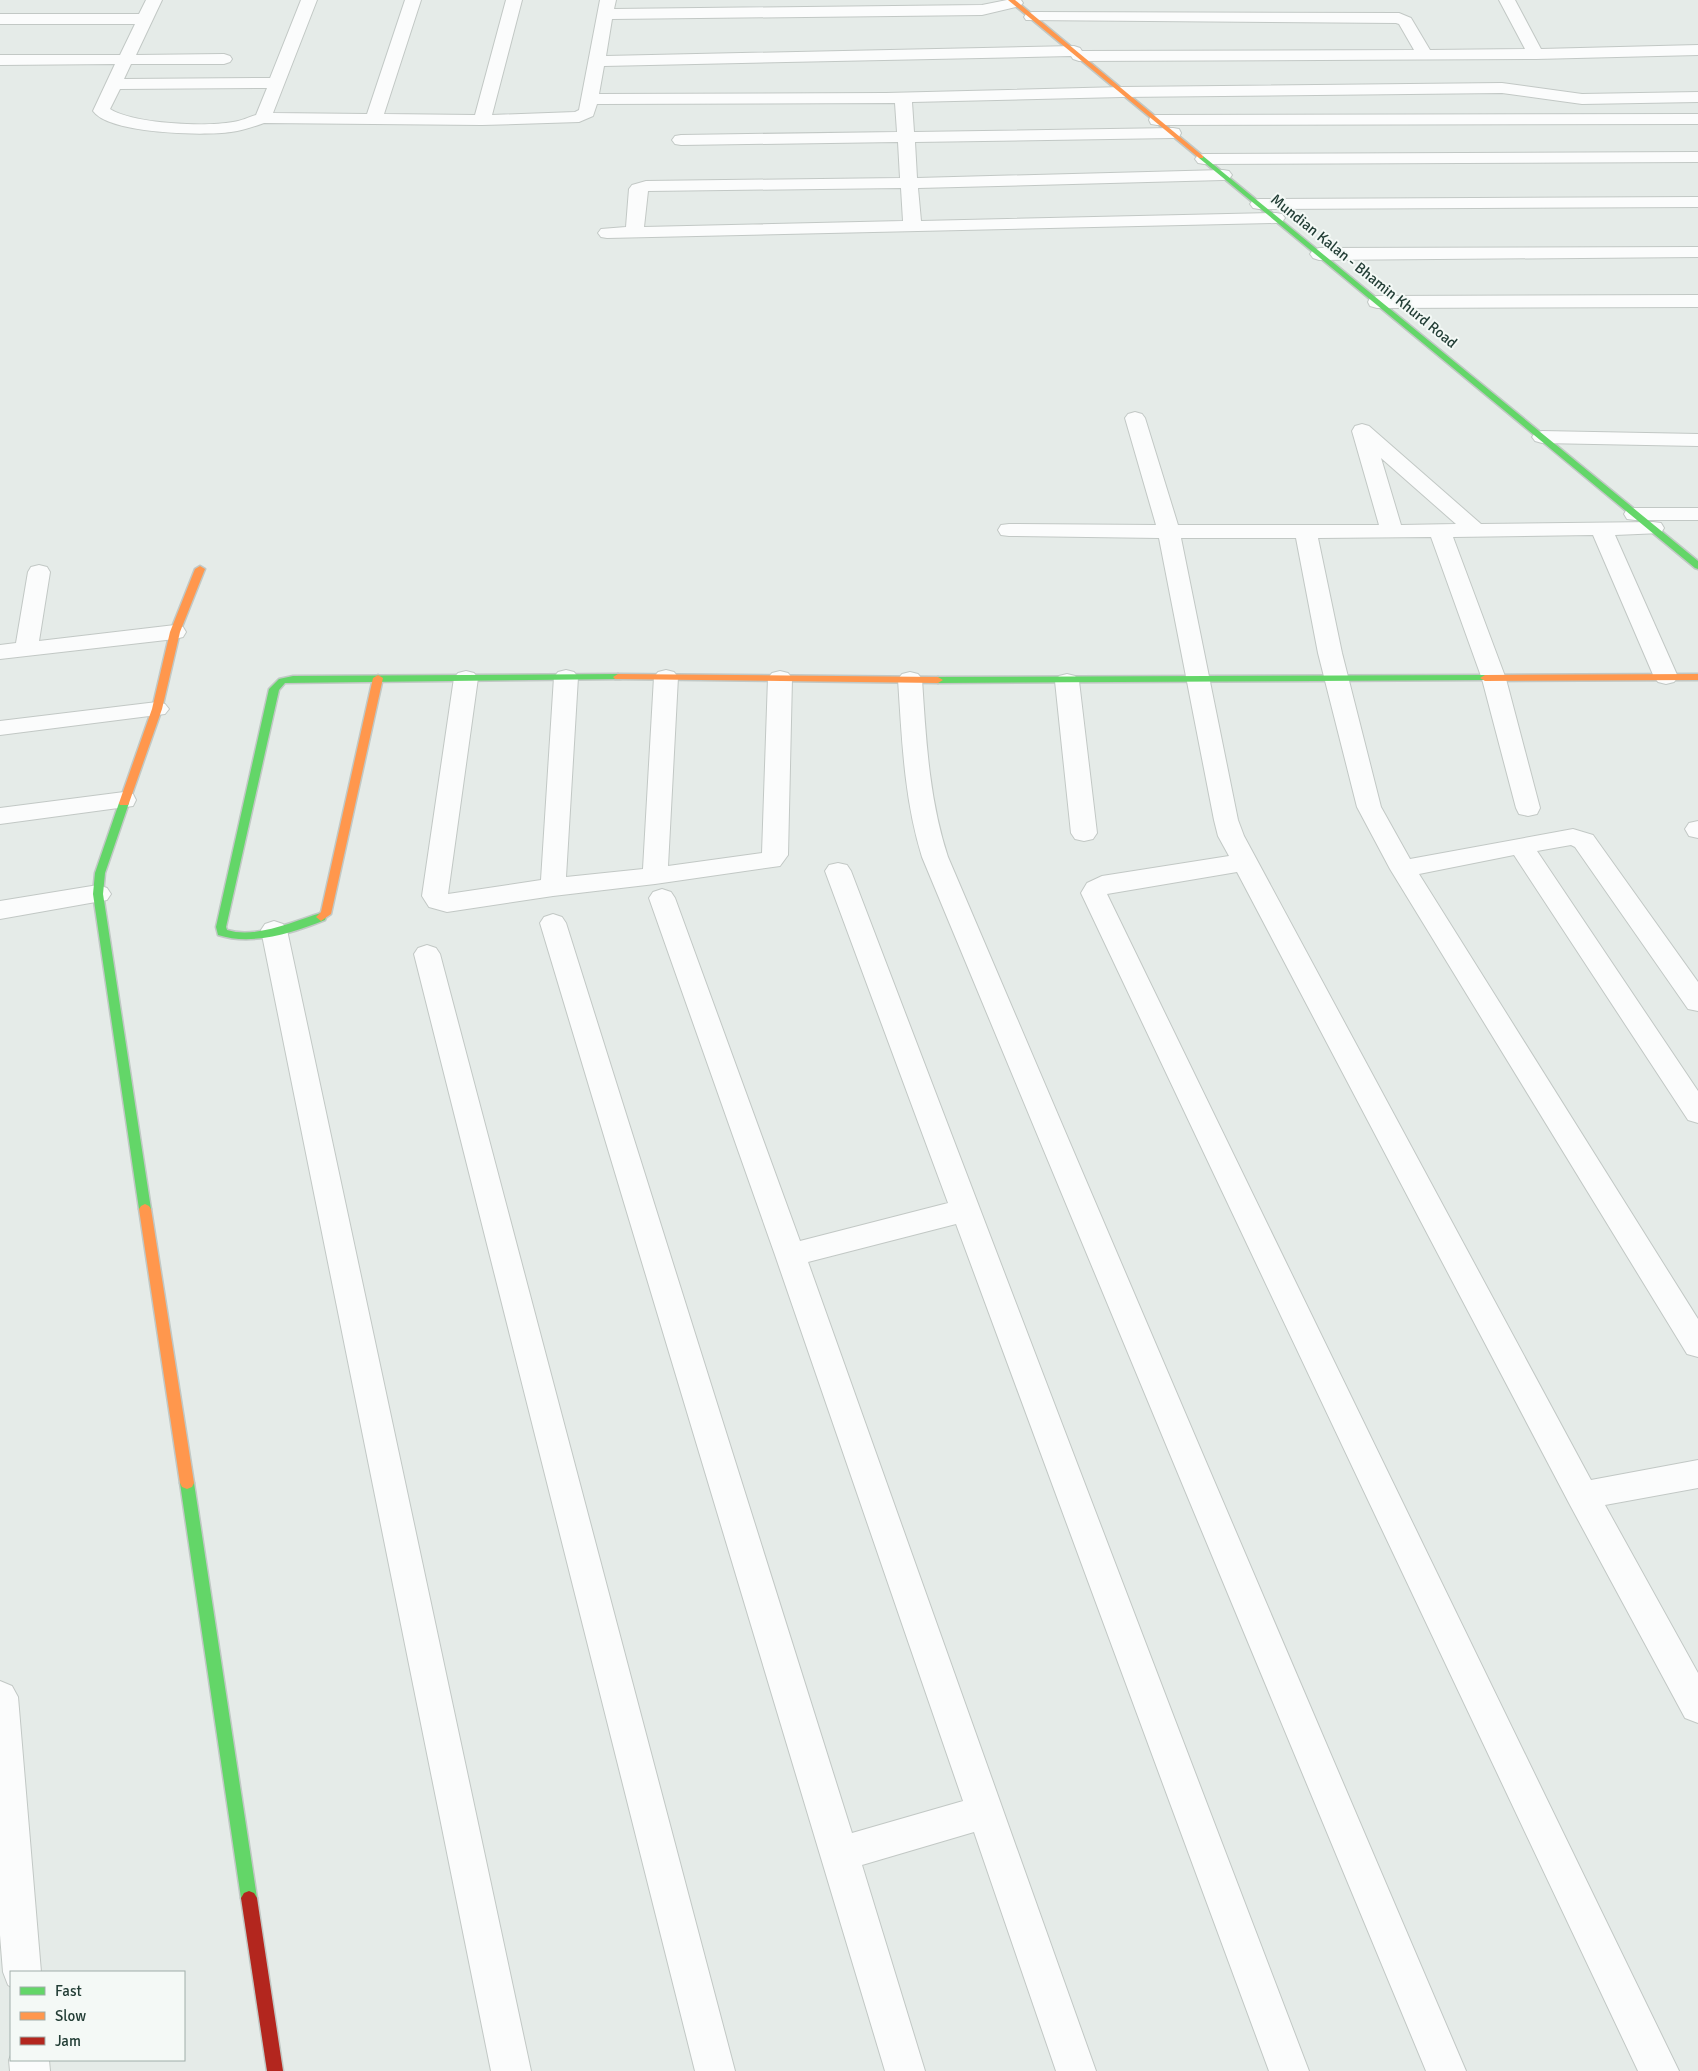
<svg xmlns="http://www.w3.org/2000/svg" width="1698" height="2071" font-family="Signika,sans-serif">
	<style>
		.lines { fill: none; stroke-linecap: round; stroke-linejoin: round }
		.street-casing { stroke: #c2c8c5; stroke-width: 2 }
		.fast-casing { stroke: #c1c8c5; stroke-width: 3 }
		.slow-casing { stroke: #c1c8c5; stroke-width: 3 }
		.jam-casing { stroke: #c1c8c5; stroke-width: 3 }
		.street { fill: #fbfcfc; fill-rule: evenodd }
		.fast { fill: #63d668; fill-rule: evenodd }
		.slow { fill: #ff974d; fill-rule: evenodd }
		.jam { fill: #b3261e; fill-rule: evenodd }
		.labels { text-anchor: middle; dominant-baseline: central; stroke-width: 4; stroke-linejoin: round; paint-order: stroke }
		.far-street-label { font-size: 15px; fill: #233e36; stroke: #f4f9f6 }
	</style>
	<rect width="100%" height="100%" fill="#e5ebe8"/>
	<g class="lines">
		<!-- street casing -->
		<g class="street-casing">
			<path id="street" d="M146,0H162L136,55L224,54L230,56L232,59L230,62L224,64H131L124,79L270,78L301,0H317L273,113L367,114L405,0H421L384,114L475,115L506,0H522L492,115L575,112L579,110L600,0H616L614,9L982,5L1007,0H1021L1023,3L1020,6L982,15L612,19L606,56L1074,46L1080,48L1082,51L1414,50L1399,24L1396,23L1026,20L1024,17L1026,14L1032,12L1399,13L1411,18L1430,50L1525,49L1499,0H1515L1541,49L1698,45V55L1536,59L1079,61L1073,59L1071,56L604,66L599,94L886,93L1122,87L1502,83L1582,94L1698,92V102L1582,104L1502,93L1122,97L912,102L914,132L1173,128L1179,129L1181,133L1179,137L1173,138L915,142L917,178L1223,170L1229,171L1232,175L1229,179L1223,180L918,188L921,221L1276,213L1282,214L1285,218L1282,222L1276,223L607,238L601,237L598,233L601,229L626,227L629,189L632,185L646,181L900,178L898,142L681,145L675,144L672,140L675,136L681,135L897,132L895,103L597,104L593,116L579,122L482,125L264,123C253,127 242,131 231,132C204,136 109,134 93,111L115,64L0,65V55H120L135,24H0V14H139ZM267,88L256,115C249,117 241,121 233,122C205,127 134,124 110,109L120,89ZM901,188L903,221L644,227L648,191Z
				M1698,114V124L1157,125L1151,124L1149,120L1151,116L1157,115Z
				M1698,152V162L1204,164L1198,163L1195,159L1198,155L1204,154Z
				M1698,197V207L1259,209L1253,208L1250,204L1253,200L1259,199Z
				M1698,247V257L1319,260L1313,258L1310,254L1313,250L1319,248Z
				M1698,295V307L1377,308L1370,306L1368,302L1370,298L1377,296Z
				M1135,412L1142,414L1145,418L1178,525H1379L1352,431L1355,426L1362,424L1369,426L1481,524L1653,522L1661,523L1664,528L1661,533L1615,535L1678,677L1674,682L1666,684L1658,682L1654,677L1593,535L1453,537L1506,679L1540,808L1537,814L1528,816L1519,814L1516,808L1482,679L1431,537L1318,538L1342,653L1381,807L1410,859L1573,829L1593,835L1698,982V1011L1688,1009L1575,847L1571,845L1537,851L1698,1091V1123L1688,1120L1514,855L1419,874L1698,1319V1357L1687,1354L1390,869L1357,807L1318,653L1296,538H1181L1238,820L1244,836L1591,1480L1698,1460V1488L1605,1505L1698,1673V1723L1685,1718L1570,1505L1237,872L1107,894L1679,2071H1638L1081,893L1087,883L1102,876L1229,856L1218,836L1214,820L1159,538L1009,536L1001,535L998,530L1001,525L1009,524L1156,525L1125,418L1128,414ZM1381,458L1456,524L1401,525Z
				M1542,431L1698,434V446L1542,443L1535,441L1532,437L1535,433Z
				M1635,508H1698V520H1635L1627,519L1624,514L1627,509Z
				M39,565L47,567L50,572L39,641L175,625L183,627L186,632L183,637L175,639L0,659V645L16,643L28,572L31,567Z
				M566,670L574,672L578,677L566,877L643,869L654,677L658,672L666,670L674,672L678,677L668,866L762,853L768,678L772,673L780,671L788,673L792,678L788,855L780,866L655,884L553,896L447,912L429,907L422,896L454,678L458,673L466,671L474,673L478,678L448,894L541,880L554,677L558,672Z
				M910,672L918,674L922,679C926,740 929,799 948,857L1466,2071H1426L922,857C904,799 902,740 898,679L902,674Z
				M1067,674L1075,676L1079,681L1097,833L1093,839L1084,841L1075,839L1071,833L1055,681L1059,676Z
				M157,702L165,704L169,709L165,714L0,735V721Z
				M124,792L133,794L136,800L133,806L0,824V808Z
				M1698,821V838L1689,836L1685,829L1689,823Z
				M838,863L847,865L851,871L1309,2071H1269L956,1224L808,1262L1096,2071H1056L974,1832L862,1865L925,2071H885L540,923L544,917L553,914L562,917L566,923L852,1833L963,1801L775,1255L649,898L653,892L662,889L671,892L675,898L800,1241L948,1203L825,871L829,865Z
				M98,885L107,888L111,894L107,900L0,919V901Z
				M274,921L283,924L287,930L531,2071H491L261,930L265,924Z
				M427,945L436,948L440,954L735,2071H695L414,954L418,948Z
				M0,1681L12,1686L18,1697L41,1972H11V1987L8,1985L3,1972L0,1935Z
				M11,2055V2060H49L50,2071H10L9,2060Z"/>
		</g>
		<!-- fast casing -->
		<g class="fast-casing">
			<path id="fast" d="M1199,156H1203L1698,561V569L1695,568L1199,158Z
				M618,674L623,677L621,679L285,683L279,690L226,927L227,930C256,939 294,921 321,913L326,917L325,920C293,933 252,946 218,935L216,927L269,689L279,679L293,676Z
				M1485,675L1490,678L1488,680L938,683L933,680L938,677Z
				M124,800L129,803L105,873L103,894L151,1209L149,1212H141L139,1209L93,894L95,873L119,803Z
				M187,1477L192,1479L194,1483L257,1898L254,1903L249,1905L244,1903L241,1898L180,1483L182,1479Z"/>
		</g>
		<!-- slow casing -->
		<g class="slow-casing">
			<path id="slow" d="M1008,0H1015L1203,156V158H1199Z
				M200,566L205,569L180,632L162,709L129,803L128,805H120L119,803L152,709L170,632L195,569Z
				M618,674L938,677L943,680L938,683L615,679L613,677Z
				M1698,674V680L1485,681L1480,678L1485,675Z
				M378,675L383,678L331,914L321,921L316,917L321,912L373,678Z
				M145,1204L149,1206L151,1209L194,1483L192,1487L187,1489L182,1487L180,1483L139,1209L141,1206Z"/>
		</g>
		<!-- jam casing -->
		<g class="jam-casing">
			<path id="jam" d="M249,1891L254,1893L257,1898L283,2071H267L241,1898L244,1893Z"/>
		</g>
		<!-- street -->
		<use href="#street" class="street"/>
		<!-- fast -->
		<use href="#fast" class="fast"/>
		<!-- slow -->
		<use href="#slow" class="slow"/>
		<!-- jam -->
		<use href="#jam" class="jam"/>
	</g>
	<g class="labels">
		<!-- far-street labels -->
		<g class="far-street-label">
			<text transform="translate(1364 271) rotate(39)">Mundian Kalan - Bhamin Khurd Road</text>
		</g>
	</g>
	<!-- legend -->
	<rect x="10" y="1971" width="175" height="90" fill="#f4f9f6" stroke="#a0aea9"/>
	<rect x="20" y="1987" width="25" height="8" fill="#63d668" stroke="#a0aea9"/>
	<text x="55" y="1996" font-size="15" fill="#233e36">Fast</text>
	<rect x="20" y="2012" width="25" height="8" fill="#ff974d" stroke="#a0aea9"/>
	<text x="55" y="2021" font-size="15" fill="#233e36">Slow</text>
	<rect x="20" y="2037" width="25" height="8" fill="#b3261e" stroke="#a0aea9"/>
	<text x="55" y="2046" font-size="15" fill="#233e36">Jam</text>
</svg>
